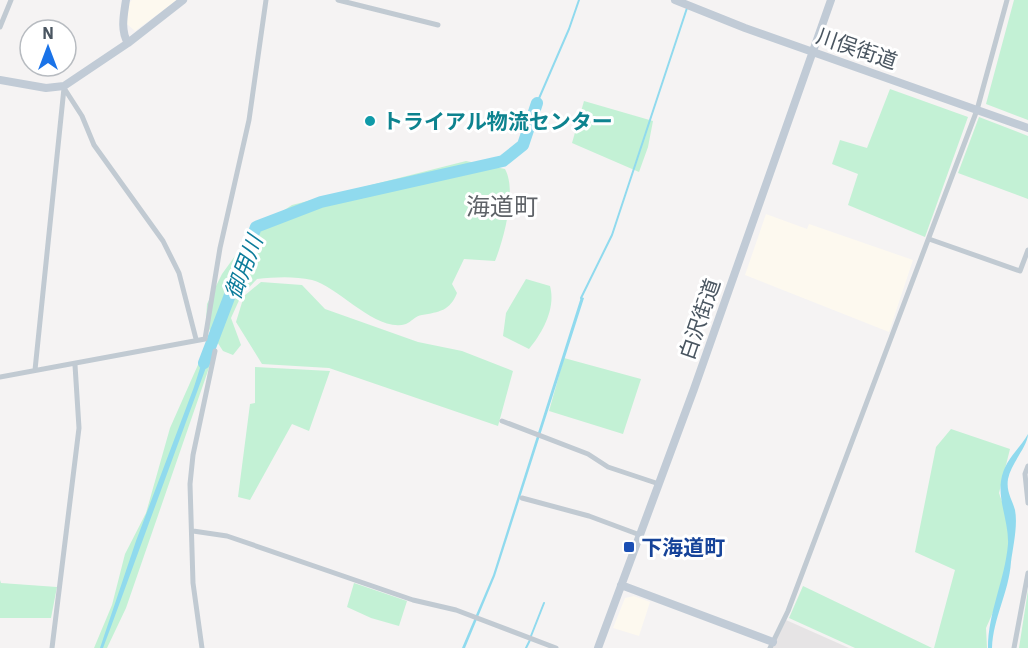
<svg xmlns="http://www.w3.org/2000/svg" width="1028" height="648" font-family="'IBM Plex Sans','Noto Sans JP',sans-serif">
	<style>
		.commercial { fill: #fdf9ef }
		.education { fill: #e6e4e5 }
		.green { fill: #c3f1d5 }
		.water { fill: #90daee }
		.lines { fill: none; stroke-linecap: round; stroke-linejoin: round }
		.stream { stroke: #90daee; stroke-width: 2 }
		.river { stroke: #90daee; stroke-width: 12 }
		.street { stroke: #c1cad2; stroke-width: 5 }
		.secondary { stroke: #c1cbd6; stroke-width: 8 }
		.culture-dot { fill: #0f9aa8; stroke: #fff; stroke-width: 2 }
		.transit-dot { fill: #1a4fb4; stroke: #fff; stroke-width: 2 }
		.labels { text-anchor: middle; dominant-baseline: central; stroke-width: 6; stroke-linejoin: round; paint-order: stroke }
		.street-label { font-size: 21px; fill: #4a5661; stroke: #fff }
		.culture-label { font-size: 21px; font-weight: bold; fill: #0d838f; stroke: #fff; text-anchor: start }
		.transit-label { font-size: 21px; font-weight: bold; fill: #164399; stroke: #fff; text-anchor: start }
		.water-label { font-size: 22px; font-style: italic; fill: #0c7c9b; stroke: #fff }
		.quarter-label { font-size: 24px; fill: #5f6368; stroke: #fff }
	</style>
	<rect width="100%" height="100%" fill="#f5f3f3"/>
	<!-- commercial -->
	<path class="commercial" d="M132,0H177L135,31L127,24L129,3Z
		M766,214L807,229L809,224L913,260L889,332L745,275Z
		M634,596L650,602L639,636L613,628L625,598Z"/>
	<!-- education -->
	<path class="education" d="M786,620L849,648H772Z"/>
	<!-- green -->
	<path class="green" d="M1014,0H1028V120L986,104Z
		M890,89L968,117L925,237L848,205L858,174L832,164L840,140L867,148Z
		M584,101L653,121L648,147L639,172L572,143Z
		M979,117L1028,136V199L958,173Z
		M466,161L505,169C517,190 504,239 495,261L464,259L452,284L457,293C450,311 439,312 422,315C415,316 411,322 406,324C376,333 339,287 312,280C294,276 275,277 257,279L241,296L231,318L241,345L233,355L223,351L210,331L206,322L207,304L222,274L243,245L263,224L292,205Z
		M526,279L550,286C556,308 543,332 529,349L503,336L506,313Z
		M261,282L302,285L325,309L418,342L462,351L513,371L498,426L329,368L262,364L236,322L244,296Z
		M201,358L211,362L126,608L107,648H94L112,605L125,554L146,513L170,428Z
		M564,358L641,379L623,434L549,411Z
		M255,367L330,371L309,431L292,424L250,500L238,497L250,404L255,403Z
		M951,429L1010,449L999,493L1012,531L1002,592L986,628L987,648H934L955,570L915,552L936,447Z
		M0,580L1,583L57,587L51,618H0Z
		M354,583L407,601L399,626L371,618L347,607Z
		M803,586L932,648H855L789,618Z
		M1028,590V648H1019Z"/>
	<!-- water -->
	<path class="water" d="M581,297L584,298L495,576L465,648H462L493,575Z
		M207,346L212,351L112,624L103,648H100L136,541L194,387Z
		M1028,434C1028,446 1011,463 1008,479C1006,492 1012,499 1015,510C1018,525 1013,547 1011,562C1009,592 993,618 992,648H988C988,612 1005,580 1008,544C1009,523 998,501 1001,481C1004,460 1019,450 1028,434Z"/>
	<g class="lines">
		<!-- stream -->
		<path class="stream" d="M537,103L569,29L579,0
			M581,298L612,235L687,8
			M531,636L544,603
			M526,648L530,640"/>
		<!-- river -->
		<path class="river" d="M204,363L256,227L321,202L503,161L523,145L537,103"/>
		<!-- street -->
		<path class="street" d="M338,0L438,25
			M0,27L11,0
			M64,88L82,116L94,145L163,241L179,273L196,339
			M929,239L1020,271L1028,250
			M35,370L64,88
			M0,377L205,339L220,248L249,120L266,0
			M502,421L588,454L608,467L659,484
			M1028,466L1025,474L1028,503
			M522,498L589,516L640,535
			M193,531L227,536L413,600L456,610L556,648
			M52,648L79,428L75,365
			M202,648L193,583L190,484L193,455L215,351
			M770,648L788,611L977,110L1007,0
			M1014,648L1028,573"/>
		<!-- secondary -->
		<path class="secondary" d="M126,0C124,14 120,30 128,43
			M675,0L745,28L1028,128
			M0,80L46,88L64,86L128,43L183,0
			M621,585L773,642
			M598,648L694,389L831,0"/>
	</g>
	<!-- markers -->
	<circle class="culture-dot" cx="370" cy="121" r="6"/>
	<rect class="transit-dot" x="623" y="541" width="12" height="12" rx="3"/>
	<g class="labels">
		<!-- street labels -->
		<g class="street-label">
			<text transform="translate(857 48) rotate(19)">川俣街道</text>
			<text transform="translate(699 319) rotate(-71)">白沢街道</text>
		</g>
		<!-- culture labels -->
		<g class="culture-label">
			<text x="382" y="121">トライアル物流センター</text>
		</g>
		<!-- transit labels -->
		<g class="transit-label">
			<text x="641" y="547">下海道町</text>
		</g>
		<!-- water labels -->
		<g class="water-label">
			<text transform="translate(243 267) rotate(-69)">御用川</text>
		</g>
		<!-- quarter labels -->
		<g class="quarter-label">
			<text x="502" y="206">海道町</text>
		</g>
	</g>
	<!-- north arrow -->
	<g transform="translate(48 48)"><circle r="28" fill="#ffffff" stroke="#b7bbc0" stroke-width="1.5"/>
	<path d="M0-4.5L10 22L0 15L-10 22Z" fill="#1a73e8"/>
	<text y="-9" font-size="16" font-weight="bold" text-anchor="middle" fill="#4a5661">N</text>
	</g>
</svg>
